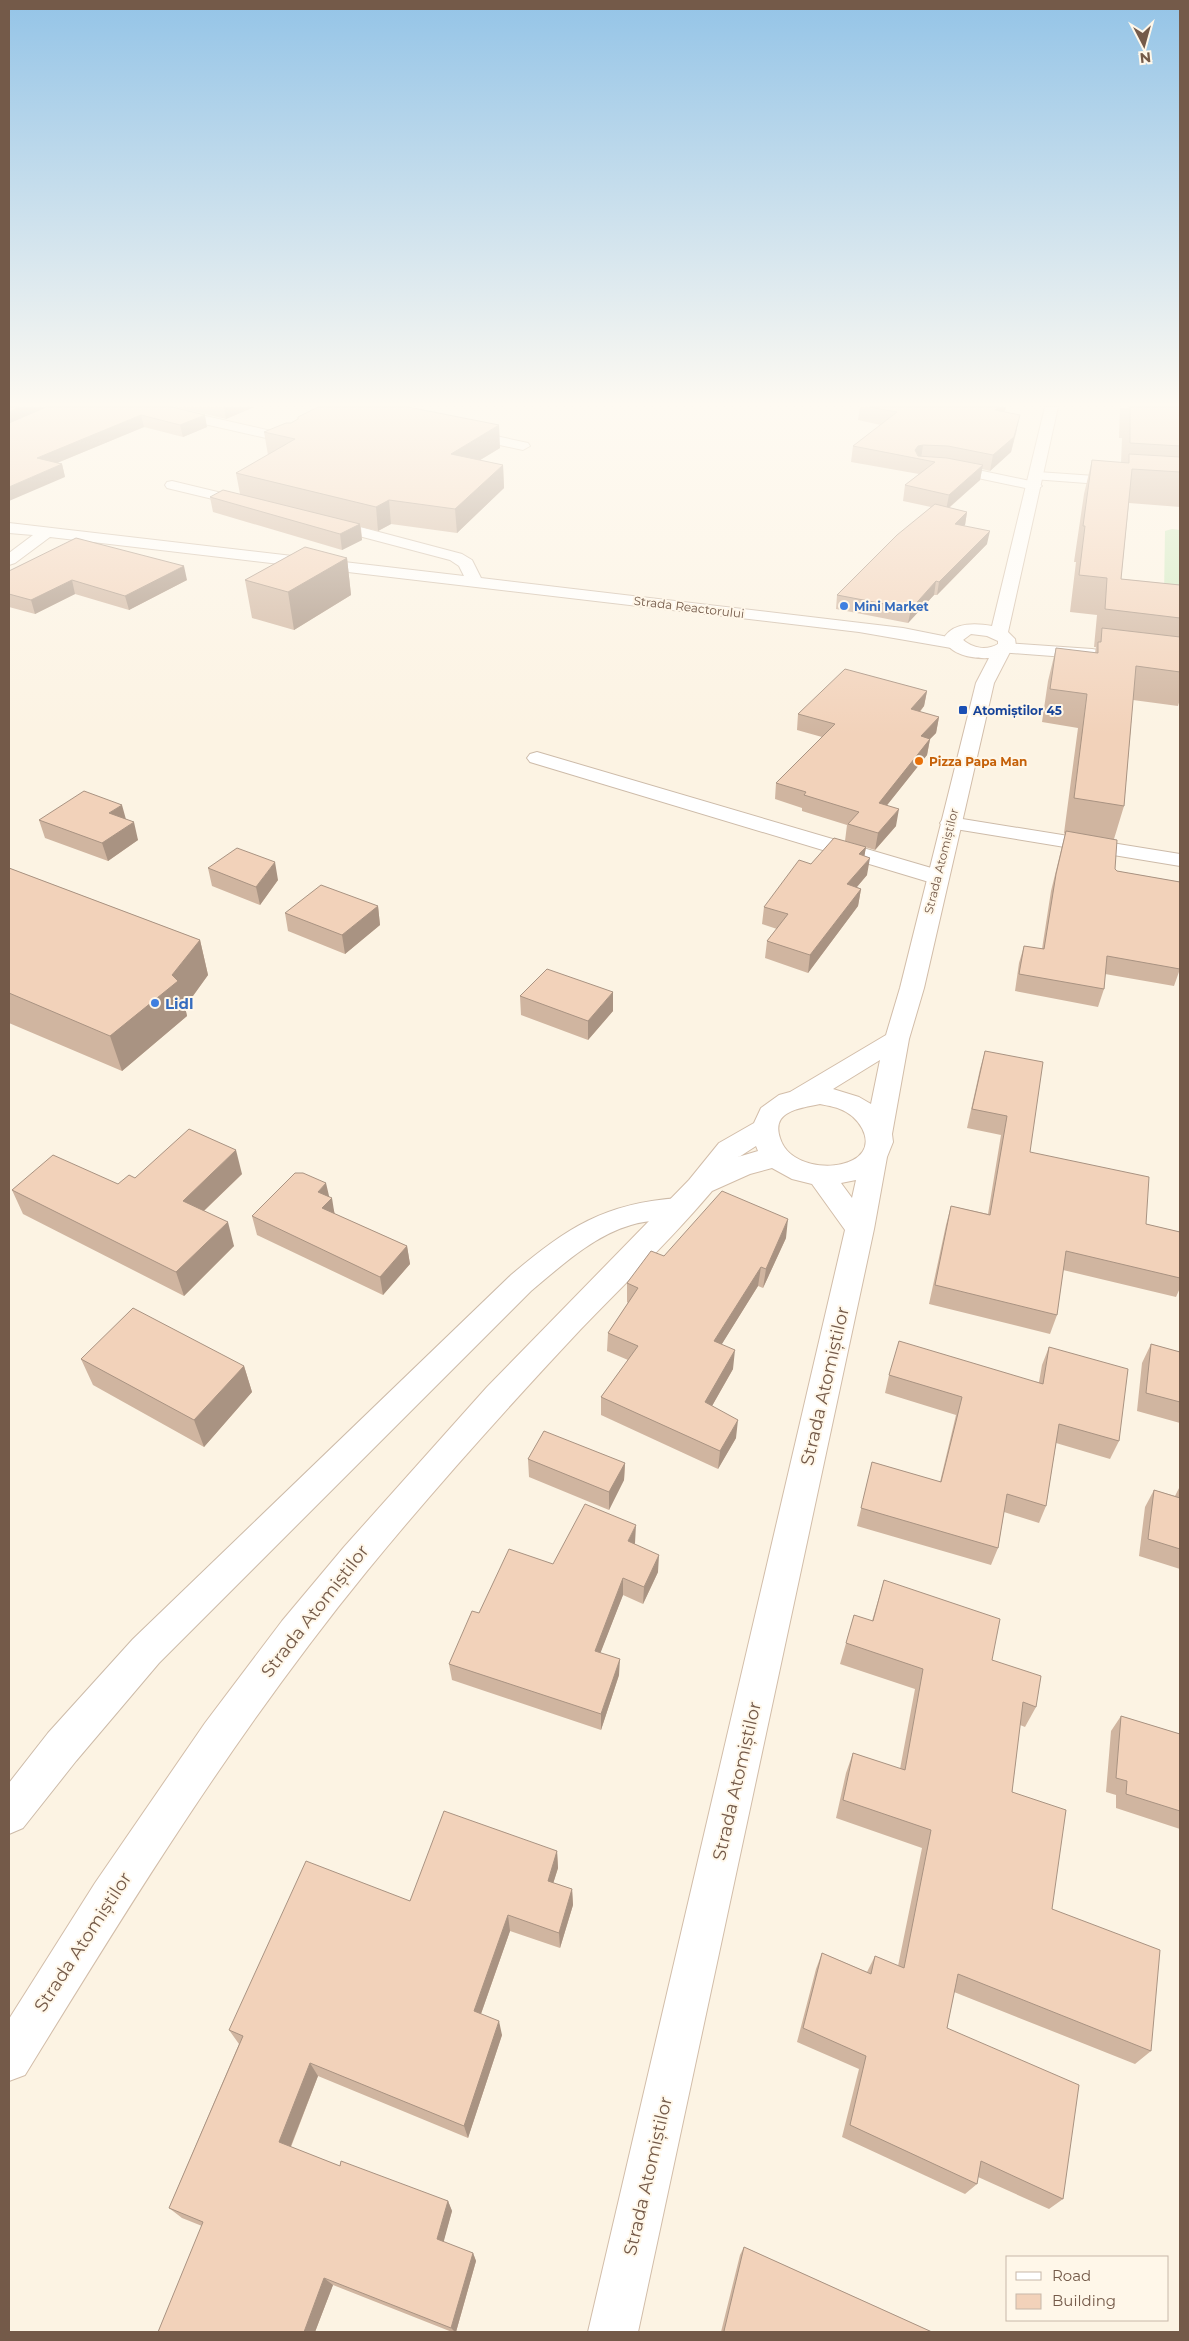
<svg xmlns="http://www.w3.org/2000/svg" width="1189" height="2341" font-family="Montserrat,sans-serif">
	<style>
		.green { fill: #d0eac1 }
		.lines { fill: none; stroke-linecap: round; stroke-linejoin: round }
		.street-casing { stroke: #cdbba9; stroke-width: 2 }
		.secondary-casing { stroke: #d2bda9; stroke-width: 2 }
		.street { fill: #fff; fill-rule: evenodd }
		.secondary { fill: #fff; fill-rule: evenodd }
		.wall { fill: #d0b5a0 }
		.shaded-wall { fill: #a99382 }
		.building { fill: #f2d2ba; stroke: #a99382 }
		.shop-dot { fill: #3f7fe0; stroke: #fff7e9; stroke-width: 2 }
		.transit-dot { fill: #1a4fb4; stroke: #fff7e9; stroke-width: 2 }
		.food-dot { fill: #e8710a; stroke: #fff7e9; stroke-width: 2 }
		.labels { text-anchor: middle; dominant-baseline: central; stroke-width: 4; stroke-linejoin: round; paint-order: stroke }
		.far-shop-label { font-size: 12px; font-weight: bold; fill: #366cbe; stroke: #fff7e9; text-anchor: start }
		.far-street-label { font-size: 12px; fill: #745a49; stroke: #fff7e9 }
		.far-transit-label { font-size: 12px; font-weight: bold; fill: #164399; stroke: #fff7e9; text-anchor: start }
		.far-food-label { font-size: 12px; font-weight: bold; fill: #c56008; stroke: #fff7e9; text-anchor: start }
		.shop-label { font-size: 15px; font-weight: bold; fill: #366cbe; stroke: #fff7e9; text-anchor: start }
		.near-street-label { font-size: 18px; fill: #745a49; stroke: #fff7e9 }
	</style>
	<rect width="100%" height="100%" fill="#fcf3e3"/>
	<!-- green -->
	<path class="green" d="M1172,529L1180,530V603L1164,597L1165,531Z"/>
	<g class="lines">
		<!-- street casing -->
		<g class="street-casing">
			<path id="street" d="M141,407H166L293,436L300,440L293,444L147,411Z
				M463,429L528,443L530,446L523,450L458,436L456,433Z
				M945,463L1035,482L1042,486L1035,490L940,470L938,467L940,464Z
				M1038,472L1180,482V490L1033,479L1031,476L1033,473Z
				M172,481L255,501L257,504L250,508L167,488L165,485L167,482Z
				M326,518L462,554L472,560L481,578L903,628L963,640L966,644L963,648L957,649L859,632L50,537L15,563L9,565V553L33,535L9,533V523L464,576L459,566L450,560L321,526L318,523L321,520Z
				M1004,643L1092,649L1098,650L1101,654L1098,658L1092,659L998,652L995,648L998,644Z
				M537,752L945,872L948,877L945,882L937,884L929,882L530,762L527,758L530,754Z
				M950,817L1180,854V866L943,827L940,823L943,819Z
				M679,1198L689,1201L693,1208L689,1215C670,1221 650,1219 631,1225C593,1236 561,1266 531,1291L159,1663L76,1761L23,1828L9,1834V1783L48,1733L133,1639L511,1275C567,1228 604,1203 679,1198Z"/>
		</g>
		<!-- secondary casing -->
		<g class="secondary-casing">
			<path id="secondary" d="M1045,407H1058L1008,632L1015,639L1016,646L1010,652L994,683L924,988L909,1039L892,1134L893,1142L887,1157L874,1229L638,2332H588L845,1230L812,1184L792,1179L772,1168L750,1174L712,1191C671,1240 624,1284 580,1330C507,1408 435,1488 367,1571C238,1729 131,1902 25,2075L9,2081V2019L95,1883L205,1723L282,1621L344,1547L487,1387L689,1180L719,1143L754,1123L761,1108L779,1095L790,1092L886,1035L900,988L976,683L989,658C975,659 945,655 945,636C955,622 977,623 992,626ZM971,634L987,636L998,641V644C986,651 973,648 963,640ZM880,1060L871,1104L859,1097L833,1089ZM820,1104C829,1106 838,1107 846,1112C864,1122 876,1148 853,1160C830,1172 788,1165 780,1138C778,1132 777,1125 781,1119C790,1108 808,1107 820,1104ZM756,1146L758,1151L738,1157H739ZM856,1180L852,1198L841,1183Z"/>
		</g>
		<!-- street -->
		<use href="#street" class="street"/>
		<!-- secondary -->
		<use href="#secondary" class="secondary"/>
	</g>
	<!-- wall -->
	<path class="wall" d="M9,407H172L207,427L183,437L144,427L57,463L62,464L65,477Z
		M176,407H254L226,419Z
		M860,407H1006L1005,412L1017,430L1011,452L990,471L982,469L980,480L949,508L967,512L965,525L963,526L987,544L937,595H934L908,623L836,609L837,595L931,507L903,501L905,485L919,474L851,462L853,446L881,425L858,420Z
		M1180,407L1179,416H1180V507L1129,503L1121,579L1180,585V699L1178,706L1133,700L1124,806L1114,839L1115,869L1117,871L1180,882V969L1174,986L1105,974L1104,989L1098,1007L1015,991L1019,963L1024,946L1042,949L1051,891L1065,834L1064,833L1078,728L1042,722L1048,681L1056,648L1095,653L1096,647H1094L1097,615L1070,612L1076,562H1074L1084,494L1092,460L1121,463L1122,438H1119L1120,408Z
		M264,432L500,448L480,460L503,465L504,488L457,533L391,524L378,531L361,527L362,540L342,550L213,512L210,497L240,494L236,473L268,455Z
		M347,558L351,595L294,630L252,618L245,580Z
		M9,571L187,580L129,610L75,594L35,614L9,607Z
		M927,691L924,706L920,712L939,717L936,733L930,739L927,755L887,805L896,826L875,850L845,841L847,825L802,811V808L775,799L776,783L822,737L797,730L798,714Z
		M126,819L138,840L108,861L45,838L39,820Z
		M866,847L864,856L867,875L857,887L861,889L858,906L808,973L765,958L767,941L777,929L762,924L764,907L811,864Z
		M9,868L200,940L208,975L185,1007L187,1016L122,1071L9,1023Z
		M208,868L278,880L260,905L212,886Z
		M378,906L380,925L345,954L288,931L285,913Z
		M520,996L613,1011L588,1040L521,1015Z
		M985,1051L1030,1152L1146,1224L1180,1232V1288L1176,1297L1063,1270L1057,1315L1050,1334L929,1304L946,1225L951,1206L988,1214L1001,1135L967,1128L980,1069Z
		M242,1174L204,1211L234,1246L184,1296L23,1214L12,1190L118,1184L135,1178Z
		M329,1197L335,1214L407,1246L410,1264L383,1295L257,1235L252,1216Z
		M786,1238L763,1288L758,1286L721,1345L733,1369L712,1406L736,1438L718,1469L601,1415V1397L628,1360L607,1351L608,1333L628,1303L627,1302V1283Z
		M1151,1344L1180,1352V1423L1137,1411L1142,1363Z
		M1049,1347L1119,1441L1110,1459L1056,1443L1046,1506L1039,1523L1004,1512L998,1548L991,1565L857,1526L872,1462L940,1482L956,1415L885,1393L889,1375L1039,1382L1042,1365Z
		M81,1359L244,1366L252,1392L204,1447L93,1385Z
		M528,1459L625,1463L624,1480L609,1510L529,1477Z
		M1180,1486V1569L1139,1556L1145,1507L1154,1490L1175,1496Z
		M635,1543V1544L658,1572L643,1604L623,1595L600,1653L619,1675L601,1730L452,1680L449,1664L479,1613L553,1564Z
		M884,1580L992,1660L1036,1707L1025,1727L1020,1725L1012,1792L1052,1909L1151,2051L1135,2064L954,1992L947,2028L1063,2199L1049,2209L978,2177L977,2184L965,2194L842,2137L859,2069L797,2042L816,1969L822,1953L867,1972L875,1956L898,1966L922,1848L836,1818L846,1773L853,1753L900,1769L915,1689L840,1664L854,1615L872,1621Z
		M1121,1716L1180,1734V1829L1116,1808V1795L1106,1792L1111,1731Z
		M557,1851L558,1868L553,1883L572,1889L573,1905L560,1948L510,1931L481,2014L502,2035L468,2138L318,2076L291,2147L340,2166L448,2201L452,2211L443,2242L473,2253L476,2261L456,2332H452L333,2285L315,2332H158L202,2226L182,2218L169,2208L239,2044L229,2030L410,1901Z
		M744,2247L932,2332H721L740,2255Z"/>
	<!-- shaded-wall -->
	<path class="shaded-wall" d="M19,407H51L9,425V412Z
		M224,407H254L226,419Z
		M999,407H1006L1004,414L995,410Z
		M141,415L144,427L40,470L37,458Z
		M205,415L207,427L183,437L180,425Z
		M1020,415L1011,452L990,471L993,455Z
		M499,425L500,448L452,477L451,454Z
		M923,445L921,459L915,450L918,446Z
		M62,464L65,477L9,501V487Z
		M503,465L504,488L457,533L455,509Z
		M983,465L980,480L946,510L949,495Z
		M389,500L391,524L378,531L376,507Z
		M967,512L965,525L952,537L955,524Z
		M360,524L362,540L342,550L340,534Z
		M990,531L987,544L937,595L939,582Z
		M347,558L351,595L294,630L288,592Z
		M184,566L187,580L129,610L125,596Z
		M72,580L75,594L35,614L31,600Z
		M936,581L934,595L908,623L911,609Z
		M927,691L924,706L908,725L911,709Z
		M939,717L936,733L930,739L927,755L876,819L879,803L921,736Z
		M122,805L127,823L109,813Z
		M899,809L896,826L875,850L878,833Z
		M134,822L138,840L108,861L102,843Z
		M866,847L863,864L859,854Z
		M870,858L867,875L844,902L847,884Z
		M275,862L278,880L260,905L256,887Z
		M861,889L858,906L808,973L810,955Z
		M378,906L380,925L345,954L342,935Z
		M200,940L208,975L185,1007L187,1016L122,1071L110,1036L172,975Z
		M613,992V1011L588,1040V1021Z
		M236,1150L242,1174L190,1224L183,1201Z
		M326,1183L330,1200L332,1198L335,1217L326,1227L318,1192Z
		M788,1219L786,1238L763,1288L766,1269Z
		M228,1222L234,1246L184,1296L176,1272Z
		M407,1246L410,1264L383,1295L380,1277Z
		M761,1267L758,1286L712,1360L714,1341Z
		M735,1350L733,1369L704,1420L705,1402Z
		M244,1366L252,1392L204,1447L194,1420Z
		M738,1420L736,1438L718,1469L720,1451Z
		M625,1463L624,1480L609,1510V1492Z
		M636,1525L635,1543L627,1558L628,1541Z
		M659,1555L658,1572L643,1604L644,1587Z
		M623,1578V1595L595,1667V1651Z
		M620,1659L619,1675L601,1730V1714Z
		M557,1851L558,1868L549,1897L548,1881Z
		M572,1889L573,1905L560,1948L559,1933Z
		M508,1915L510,1931L477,2025L474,2011Z
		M499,2021L502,2035L468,2138L464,2126Z
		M310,2063L318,2076L288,2153L279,2142Z
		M448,2201L452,2211L442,2248L437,2239Z
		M473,2253L476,2261L456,2332H455L451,2328Z
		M324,2278L333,2285L315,2332H304Z"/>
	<!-- building -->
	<path class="building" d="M9,407H19L9,412Z
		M46,407H172L205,415L180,425L141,415L37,458L62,464L9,487V423Z
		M318,407H408L499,425L451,454L503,465L455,509L389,500L376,507L236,473L295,439L264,432L286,423H291L298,419V417Z
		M869,407H999L995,410L1020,415L1014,437L993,455L948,446L923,445L918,446L915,450L918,456L947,458L983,465L949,495L905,485L935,462L853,446L897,412Z
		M1130,407H1180L1179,416H1180V446L1130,443Z
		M1129,454L1180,457V472L1132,469L1121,579L1180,585V618L1105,609L1107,578L1079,575L1085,526H1083L1092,460L1129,463Z
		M223,490L360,524L340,534L210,497Z
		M935,504L967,512L955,524L990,531L939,582L936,581L911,609L837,595L897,535Z
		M76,538L184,566L125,596L72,580L31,600L9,594V571Z
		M305,547L347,558L288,592L245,580Z
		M1102,628L1180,637V672L1136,666L1124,806L1074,798L1087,694L1050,689L1056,648L1098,653V642H1101Z
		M845,669L927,691L911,709L939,717L921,736L930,739L879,803L899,809L878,833L848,824L859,812L804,795L806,792L776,783L835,724L798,714Z
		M84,791L122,805L109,813L134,822L102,843L39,820Z
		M1066,831L1117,840L1115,869L1117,871L1180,882V969L1107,956L1104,989L1019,974L1024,946L1044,949L1056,874Z
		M834,838L866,847L859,854L870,858L847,884L861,889L810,955L767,941L788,914L764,907L799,860L811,864Z
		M237,848L275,862L256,887L208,868Z
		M9,868L200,940L172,975L178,981L110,1036L9,993Z
		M321,885L378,906L342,935L285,913Z
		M547,969L613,992L588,1021L520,996Z
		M985,1051L1043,1062L1030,1152L1149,1177L1146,1224L1180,1232V1278L1066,1251L1057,1315L935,1285L951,1206L990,1215L1007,1116L972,1109Z
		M189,1129L236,1150L183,1201L228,1222L176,1272L12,1190L53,1155L118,1184L129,1175L135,1178Z
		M295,1173H303L326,1183L318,1192L332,1198L322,1208L407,1246L380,1277L252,1216Z
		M722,1191L788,1219L766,1269L761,1267L714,1341L735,1350L705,1402L738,1420L720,1451L601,1397L638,1346L608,1333L638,1288L627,1283L651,1251L664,1256Z
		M133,1308L244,1366L194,1420L81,1359Z
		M899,1341L1043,1384L1049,1347L1128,1369L1119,1441L1059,1424L1046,1506L1007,1494L998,1548L861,1508L872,1462L941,1482L962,1397L889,1375Z
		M1151,1344L1180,1352V1402L1146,1393Z
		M544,1431L625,1463L609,1492L528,1459Z
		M1154,1490L1180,1498V1549L1148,1539Z
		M585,1504L636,1525L628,1541L659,1555L644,1587L623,1578L595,1651L620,1659L601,1714L449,1664L472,1611L479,1613L509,1549L553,1564Z
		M884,1580L1000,1619L992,1660L1041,1676L1036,1707L1023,1702L1012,1792L1066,1810L1052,1909L1160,1950L1151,2051L958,1974L947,2028L1079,2085L1063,2199L981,2161L977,2184L850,2125L866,2056L803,2028L822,1953L871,1974L875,1956L904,1968L931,1830L843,1800L853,1753L905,1770L923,1669L846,1643L854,1615L873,1621Z
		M1121,1716L1180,1734V1811L1126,1794L1127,1781L1116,1778Z
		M444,1811L557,1851L548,1881L572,1889L559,1933L508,1915L474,2011L499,2021L464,2126L310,2063L279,2142L340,2166L341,2161L448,2201L437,2239L473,2253L451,2328L324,2278L304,2332H158L203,2222L169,2208L243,2036L229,2030L306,1861L410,1901Z
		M744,2247L932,2332H726L724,2331Z"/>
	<!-- sky -->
	<linearGradient id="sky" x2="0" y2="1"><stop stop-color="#94c4e7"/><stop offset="0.55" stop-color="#fefaf2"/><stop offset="1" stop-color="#fefaf2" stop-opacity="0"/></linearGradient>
	<rect width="1189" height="735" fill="url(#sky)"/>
	<!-- markers -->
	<g class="shop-dot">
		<circle cx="844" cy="606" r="5"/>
		<circle cx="155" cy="1003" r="5"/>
	</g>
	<rect class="transit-dot" x="958" y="705" width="10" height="10" rx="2.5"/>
	<circle class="food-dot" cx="919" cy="761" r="5"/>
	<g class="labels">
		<!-- far-shop labels -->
		<g class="far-shop-label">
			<text x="854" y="606">Mini Market</text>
		</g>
		<!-- far-street labels -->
		<g class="far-street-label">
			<text transform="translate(689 607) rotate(7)">Strada Reactorului</text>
			<text transform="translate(941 861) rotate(-76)">Strada Atomiștilor</text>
		</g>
		<!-- far-transit labels -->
		<g class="far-transit-label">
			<text x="973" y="710">Atomiștilor 45</text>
		</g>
		<!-- far-food labels -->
		<g class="far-food-label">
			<text x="929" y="761">Pizza Papa Man</text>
		</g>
		<!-- shop labels -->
		<g class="shop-label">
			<text x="165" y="1003">Lidl</text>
		</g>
		<!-- near-street labels -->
		<g class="near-street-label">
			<text transform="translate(825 1386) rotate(-77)">Strada Atomiștilor</text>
			<text transform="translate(315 1611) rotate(-52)">Strada Atomiștilor</text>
			<text transform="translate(737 1781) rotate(-77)">Strada Atomiștilor</text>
			<text transform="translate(83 1942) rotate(-57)">Strada Atomiștilor</text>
			<text transform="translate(648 2176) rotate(-77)">Strada Atomiștilor</text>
		</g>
	</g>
	<!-- border -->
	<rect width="1189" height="2341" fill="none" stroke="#745a49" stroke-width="20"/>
	<!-- legend -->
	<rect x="1006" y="2256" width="162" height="65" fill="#fff7e9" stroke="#c7b8a9"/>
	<rect x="1016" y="2272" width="25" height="8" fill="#ffffff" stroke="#c7b8a9"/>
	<text x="1052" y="2281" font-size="15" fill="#745a49">Road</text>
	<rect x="1016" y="2294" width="25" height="15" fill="#f2d2ba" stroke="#c7b8a9"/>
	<text x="1052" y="2306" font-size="15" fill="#745a49">Building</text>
	<!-- north arrow -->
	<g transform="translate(1144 45) rotate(174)" stroke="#fff7e9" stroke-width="4" paint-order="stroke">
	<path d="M0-4L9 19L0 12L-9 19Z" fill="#745a49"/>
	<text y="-8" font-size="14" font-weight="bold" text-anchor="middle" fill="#745a49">N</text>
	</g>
</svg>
